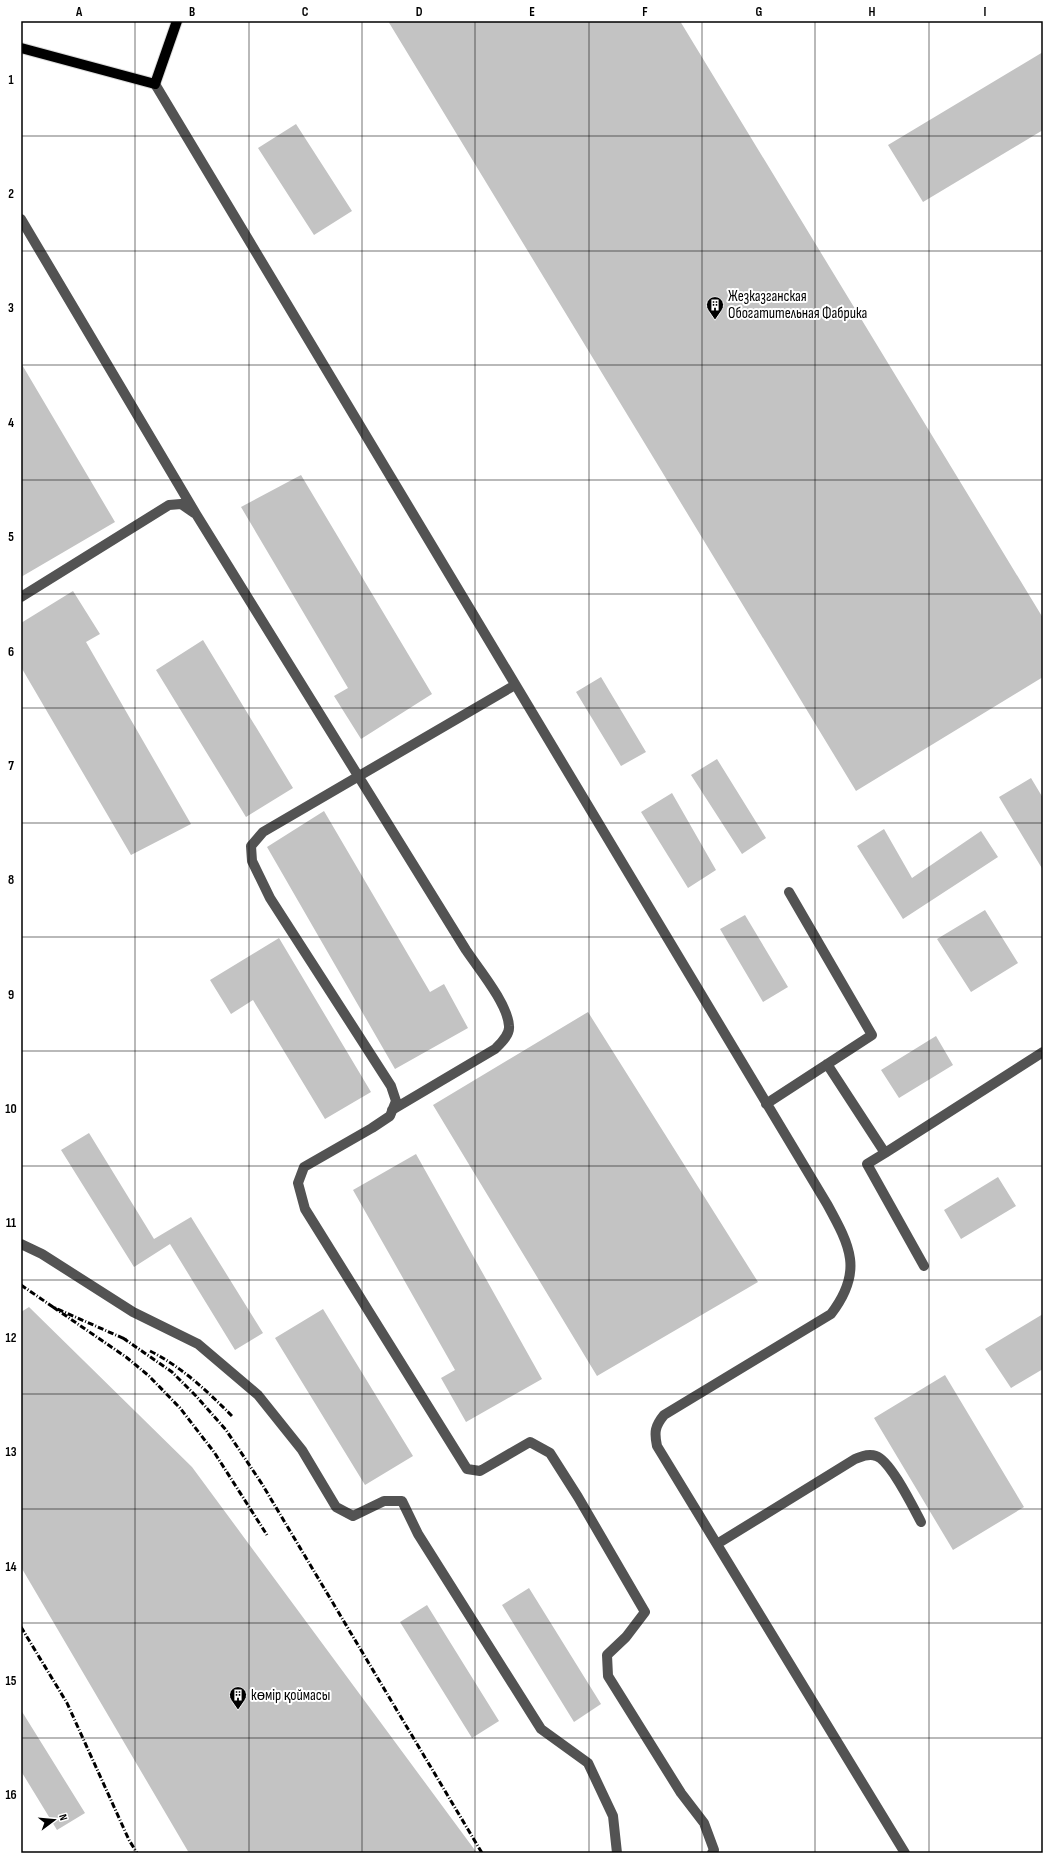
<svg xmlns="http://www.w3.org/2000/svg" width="1064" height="1874" font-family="'Sofia Sans Condensed',sans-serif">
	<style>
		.building { fill: #c3c3c3 }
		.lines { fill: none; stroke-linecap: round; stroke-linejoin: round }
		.major-casing { stroke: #dbdbdb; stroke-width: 12 }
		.minor { stroke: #535353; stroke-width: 10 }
		.major { stroke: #000; stroke-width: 10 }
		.rail { stroke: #000; stroke-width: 3; stroke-dasharray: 6 2 1 2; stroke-linecap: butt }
		.grid { fill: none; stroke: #000; stroke-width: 1; stroke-opacity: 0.55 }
		.labels { text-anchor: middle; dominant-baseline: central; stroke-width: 4; stroke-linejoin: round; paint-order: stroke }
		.poi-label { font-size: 15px; fill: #000; stroke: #fff; text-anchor: start }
		.neatline { fill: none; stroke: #000; stroke-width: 1.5 }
		.grid-label { font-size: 13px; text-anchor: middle; font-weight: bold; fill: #000 }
	</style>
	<rect width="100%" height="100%" fill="#fff"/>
	<!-- building -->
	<path class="building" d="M388,21H680L1043,618V677L856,791Z
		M1043,52V130L923,202L888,145Z
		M296,124L352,211L314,235L258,148Z
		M21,363L115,522L21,577Z
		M301,475L432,694L361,739L334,696L348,688L241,507Z
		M73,591L100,634L86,642L191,824L131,855L21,667V623Z
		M203,640L293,788L246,817L156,670Z
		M601,677L646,752L621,766L576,692Z
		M717,759L766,838L742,854L691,775Z
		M1031,778L1043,798V870L999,797Z
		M672,793L716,870L688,888L641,812Z
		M324,811L430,992L444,984L468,1028L395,1069L267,847Z
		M884,829L912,878L981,831L998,857L903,919L857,846Z
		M985,910L1018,963L971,992L937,939Z
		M745,915L788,987L763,1002L720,929Z
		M279,938L371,1092L325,1119L253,1000L231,1014L210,980Z
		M588,1012L758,1282L597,1376L433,1105Z
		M936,1036L953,1065L899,1098L881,1070Z
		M89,1133L154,1239L191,1217L263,1333L235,1350L170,1244L134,1267L61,1150Z
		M416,1154L542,1379L466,1422L441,1378L455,1370L353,1190Z
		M998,1177L1016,1206L961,1239L944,1210Z
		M29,1307L192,1467L477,1853H189L21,1567V1312Z
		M323,1309L413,1456L365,1485L275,1338Z
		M1043,1314V1369L1011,1388L985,1349Z
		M945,1375L1024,1507L953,1550L874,1418Z
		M529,1588L601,1704L574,1722L502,1605Z
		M427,1605L499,1721L472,1738L400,1622Z
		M21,1710L85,1813L57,1830L21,1771Z"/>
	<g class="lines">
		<!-- major casing -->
		<g class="major-casing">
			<path id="major" d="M21,48L155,84L177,21"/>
		</g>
		<!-- minor -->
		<path class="minor" d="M155,84L827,1204C850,1246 864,1271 831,1314L664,1415C655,1426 654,1432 657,1446L905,1853
			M21,219L196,514L466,950C478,968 508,1004 509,1026C510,1035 501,1043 495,1049L392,1110
			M21,597L169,505L181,504L194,513
			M515,685L263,832L251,846L252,861L270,898L391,1086L396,1101L390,1116L372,1128L304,1167L298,1183L305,1209L467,1469L480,1471L530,1442L550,1453L578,1497L645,1612L626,1637L607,1655L608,1676L681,1793L704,1823L714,1850L712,1853
			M827,1064L885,1153L867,1164L924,1266
			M766,1104L872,1035L789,892
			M885,1153L1043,1052
			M21,1244L42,1254L133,1312L198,1344L258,1395L302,1450L336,1507L353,1516L384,1501H402L418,1534L541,1729L588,1763L613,1816L617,1853
			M717,1544L855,1459C861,1457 868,1453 876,1456C890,1460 913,1507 921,1522"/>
		<!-- major -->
		<use href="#major" class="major"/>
		<!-- rail -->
		<path class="rail" d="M21,1285L53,1307L127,1340
			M53,1307L126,1357L149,1376L180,1408L214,1452L267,1535
			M123,1338L172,1372L196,1396L226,1430L262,1484L482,1853
			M150,1351C182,1367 207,1391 232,1416
			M21,1627L67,1703L129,1840L137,1853"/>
	</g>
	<!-- grid -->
	<path class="grid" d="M135,21V1853M249,21V1853M362,21V1853M475,21V1853M589,21V1853M702,21V1853M815,21V1853M929,21V1853M21,136H1043M21,251H1043M21,365H1043M21,480H1043M21,594H1043M21,708H1043M21,823H1043M21,937H1043M21,1051H1043M21,1166H1043M21,1280H1043M21,1394H1043M21,1509H1043M21,1623H1043M21,1738H1043"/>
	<!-- icons -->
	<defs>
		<g id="building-pin" transform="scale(0.9)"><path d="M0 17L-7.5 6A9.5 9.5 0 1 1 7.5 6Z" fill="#000" stroke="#fff"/><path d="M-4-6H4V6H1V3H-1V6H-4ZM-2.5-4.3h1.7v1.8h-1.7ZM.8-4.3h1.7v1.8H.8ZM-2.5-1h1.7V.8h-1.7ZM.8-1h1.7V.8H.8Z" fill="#fff"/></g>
	</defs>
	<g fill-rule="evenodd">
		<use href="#building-pin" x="715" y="305"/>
		<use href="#building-pin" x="238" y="1695"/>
	</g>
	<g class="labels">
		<!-- poi labels -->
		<g class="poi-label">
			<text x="728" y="296">Жезказганская<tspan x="728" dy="17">Обогатительная Фабрика</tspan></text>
			<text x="251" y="1695">көмір қоймасы</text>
		</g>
	</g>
	<!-- border -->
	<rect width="1064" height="1874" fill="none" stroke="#ffffff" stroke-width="44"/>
	<!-- north arrow -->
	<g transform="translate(54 1820) rotate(74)" stroke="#ffffff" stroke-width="3" paint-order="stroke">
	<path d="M0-3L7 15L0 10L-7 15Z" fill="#000000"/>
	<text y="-6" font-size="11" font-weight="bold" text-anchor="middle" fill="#000000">N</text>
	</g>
	<rect x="22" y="22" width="1020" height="1830" class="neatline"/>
	<g class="grid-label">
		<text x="79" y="16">A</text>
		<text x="192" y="16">B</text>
		<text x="305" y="16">C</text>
		<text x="419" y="16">D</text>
		<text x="532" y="16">E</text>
		<text x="645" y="16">F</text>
		<text x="759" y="16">G</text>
		<text x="872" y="16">H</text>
		<text x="985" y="16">I</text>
		<text x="11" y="84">1</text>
		<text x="11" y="198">2</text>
		<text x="11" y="312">3</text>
		<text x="11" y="427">4</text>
		<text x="11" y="541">5</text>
		<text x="11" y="656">6</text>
		<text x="11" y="770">7</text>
		<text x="11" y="884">8</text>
		<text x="11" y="999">9</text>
		<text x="11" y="1113">10</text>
		<text x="11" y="1227">11</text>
		<text x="11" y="1342">12</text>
		<text x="11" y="1456">13</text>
		<text x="11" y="1571">14</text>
		<text x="11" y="1685">15</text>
		<text x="11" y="1799">16</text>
	</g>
</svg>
